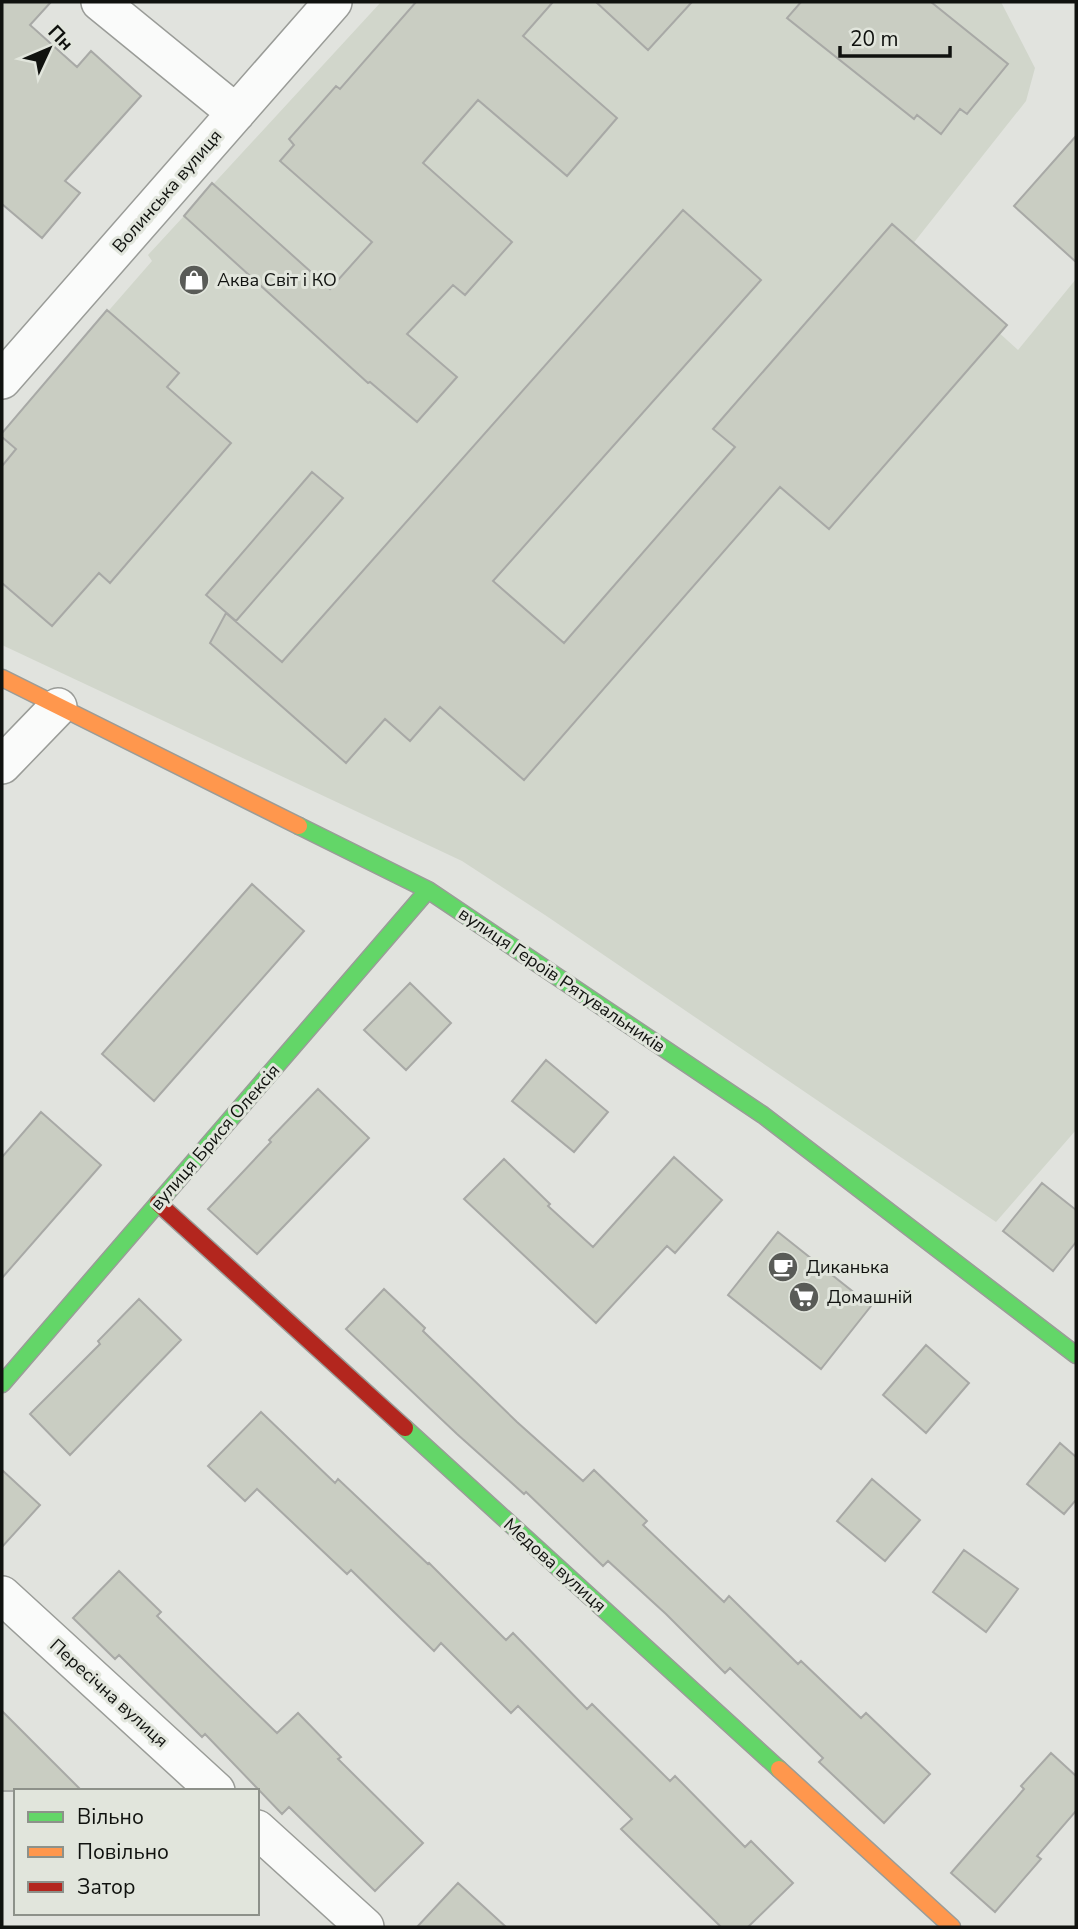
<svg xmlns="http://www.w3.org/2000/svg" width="1078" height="1929" font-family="'Nunito Sans',sans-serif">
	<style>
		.built { fill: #d1d6cb }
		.building { fill: #c9cdc2; stroke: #a8a9a6; stroke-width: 2 }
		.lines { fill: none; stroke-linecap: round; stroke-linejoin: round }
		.street-casing { stroke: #9a9c98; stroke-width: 40 }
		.fast-casing { stroke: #9a9c98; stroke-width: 19 }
		.slow-casing { stroke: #9a9c98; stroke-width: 19 }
		.jam-casing { stroke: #9a9c98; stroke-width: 19 }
		.street { stroke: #fafbfa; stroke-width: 37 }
		.fast { stroke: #63d668; stroke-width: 16 }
		.slow { stroke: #ff974d; stroke-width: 16 }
		.jam { stroke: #b3261e; stroke-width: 16 }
		.labels { text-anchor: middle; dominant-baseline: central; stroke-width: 6; stroke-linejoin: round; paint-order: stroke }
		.street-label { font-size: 18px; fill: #10120f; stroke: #e1e5dc }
		.poi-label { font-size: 18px; fill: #10120f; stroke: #e1e5dc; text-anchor: start }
	</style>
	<rect width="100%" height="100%" fill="#e1e3de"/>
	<!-- built -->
	<path class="built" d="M381,2H1001L1035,68L1026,101L908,250L1018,350L1076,279V1130L996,1222L545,915L462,861L2,645V433L152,261L148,255Z"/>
	<!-- building -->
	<path class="building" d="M2,2H51L30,25L77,67L91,51L141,96L65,181L80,193L42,238L2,204Z
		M416,2H553L523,36L617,118L567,176L478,100L423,163L512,242L465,295L453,285L407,334L457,377L417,422L370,382L368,383L184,216L212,183L330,289L372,242L280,161L294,145L289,139L336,86L340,89Z
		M596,2H692L648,50Z
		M801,2H931L1008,64L967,114L960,109L941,134L917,115L914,119L787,18Z
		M1076,136V262L1014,206Z
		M683,210L761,280L493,581L564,643L735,447L713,429L892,224L1007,325L829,529L780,487L524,780L440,707L410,741L385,719L346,763L210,643L226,613L282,662Z
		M107,310L179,373L167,387L231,443L110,583L99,573L52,626L2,583V466L16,449L2,437V433Z
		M312,472L343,498L236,621L206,595Z
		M252,884L304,931L154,1101L102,1054Z
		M410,983L451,1023L406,1070L364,1030Z
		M546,1060L608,1112L574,1152L512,1101Z
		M318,1089L369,1138L257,1254L208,1209L271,1142L269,1140Z
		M41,1112L101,1165L2,1278V1157Z
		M674,1157L722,1200L675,1253L667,1246L596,1323L464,1199L504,1159L550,1204L548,1206L593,1247Z
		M1042,1183L1076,1210V1242L1053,1271L1003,1231Z
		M778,1232L871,1306L821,1369L728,1295Z
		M384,1289L425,1328L423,1331L517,1422L583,1481L594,1470L647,1521L643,1525L724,1602L729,1596L798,1664L801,1661L861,1718L866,1713L930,1774L884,1823L819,1762L823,1758L730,1668L725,1673L666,1614L608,1561L603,1566L526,1492L524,1494L457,1434L346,1329Z
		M139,1299L181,1340L70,1455L30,1414L100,1344L98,1341Z
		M926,1345L969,1383L926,1433L883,1395Z
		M261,1412L335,1483L338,1479L428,1564L429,1563L506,1640L513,1633L587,1709L592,1704L670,1781L675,1776L745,1847L751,1841L793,1883L748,1927H721L621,1829L632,1819L518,1706L511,1713L441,1643L434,1651L351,1570L347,1574L257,1489L245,1501L208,1466Z
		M1060,1443L1076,1457V1500L1064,1514L1027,1484Z
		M2,1470L40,1505L2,1547Z
		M872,1479L920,1520L885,1561L837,1521Z
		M964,1550L1018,1589L986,1632L933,1592Z
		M119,1571L161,1612L157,1616L277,1733L298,1713L341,1757L338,1759L423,1843L375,1891L289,1807L282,1814L205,1734L202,1737L119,1655L115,1659L73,1618Z
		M2,1711L82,1791H2Z
		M1051,1753L1076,1776V1811L1037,1856L1041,1859L995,1912L951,1873L1024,1789L1021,1786Z
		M458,1883L506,1927H417Z"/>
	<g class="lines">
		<!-- street casing -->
		<g class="street-casing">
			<path id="street" d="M100,2L236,113
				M2,380L333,2
				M2,765L58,707
				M2,1595L216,1791
				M257,1829L365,1927"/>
		</g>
		<!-- fast casing -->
		<g class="fast-casing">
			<path id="fast" d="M299,826L428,890L763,1115L1076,1355
				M2,1384L428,890
				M405,1428L779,1769"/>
		</g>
		<!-- slow casing -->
		<g class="slow-casing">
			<path id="slow" d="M2,678L299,826
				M779,1769L952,1927"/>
		</g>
		<!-- jam casing -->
		<g class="jam-casing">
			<path id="jam" d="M158,1203L405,1428"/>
		</g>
		<!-- street -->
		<use href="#street" class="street"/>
		<!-- fast -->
		<use href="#fast" class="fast"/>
		<!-- slow -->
		<use href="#slow" class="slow"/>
		<!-- jam -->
		<use href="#jam" class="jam"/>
	</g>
	<!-- icons -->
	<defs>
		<g id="shop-disc" transform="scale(1.575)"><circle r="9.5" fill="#595b57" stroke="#e1e5dc"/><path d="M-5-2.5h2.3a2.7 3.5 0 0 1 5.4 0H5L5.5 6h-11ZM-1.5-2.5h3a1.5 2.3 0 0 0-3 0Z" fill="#fff"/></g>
		<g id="cafe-disc" transform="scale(1.575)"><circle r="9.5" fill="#595b57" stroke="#e1e5dc"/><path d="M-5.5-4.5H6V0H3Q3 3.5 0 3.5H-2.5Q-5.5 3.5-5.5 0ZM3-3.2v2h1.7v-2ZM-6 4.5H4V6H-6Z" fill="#fff"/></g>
		<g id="supermarket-disc" transform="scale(1.575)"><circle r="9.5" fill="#595b57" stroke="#e1e5dc"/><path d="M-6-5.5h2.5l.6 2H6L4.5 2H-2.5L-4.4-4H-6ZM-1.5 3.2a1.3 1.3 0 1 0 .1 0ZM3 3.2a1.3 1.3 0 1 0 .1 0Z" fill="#fff"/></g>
	</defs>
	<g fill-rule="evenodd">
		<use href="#shop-disc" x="194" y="280"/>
		<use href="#cafe-disc" x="783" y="1267"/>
		<use href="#supermarket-disc" x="804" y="1297"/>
	</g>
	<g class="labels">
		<!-- street labels -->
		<g class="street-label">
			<text transform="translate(167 191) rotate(-49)">Волинська вулиця</text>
			<text transform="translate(562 980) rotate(34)">вулиця Героїв Рятувальників</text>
			<text transform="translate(215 1137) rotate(-49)">вулиця Брися Олексія</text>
			<text transform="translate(555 1565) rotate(42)">Медова вулиця</text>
			<text transform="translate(109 1693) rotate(42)">Пересічна вулиця</text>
		</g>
		<!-- poi labels -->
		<g class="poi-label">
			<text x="217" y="280">Аква Світ і КО</text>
			<text x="806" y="1267">Диканька</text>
			<text x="827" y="1297">Домашній</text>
		</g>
	</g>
	<!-- border -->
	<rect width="1078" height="1929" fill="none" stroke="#10120f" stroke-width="7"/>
	<!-- legend -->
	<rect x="14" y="1789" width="245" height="126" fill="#e1e5dc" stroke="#8d918a" stroke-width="2"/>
	<rect x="28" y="1812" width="35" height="10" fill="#63d668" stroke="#8d918a" stroke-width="2"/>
	<text x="77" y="1824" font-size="21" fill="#10120f">Вільно</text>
	<rect x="28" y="1847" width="35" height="10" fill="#ff974d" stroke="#8d918a" stroke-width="2"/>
	<text x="77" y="1859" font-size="21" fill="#10120f">Повільно</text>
	<rect x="28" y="1882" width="35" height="10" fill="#b3261e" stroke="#8d918a" stroke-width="2"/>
	<text x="77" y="1894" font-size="21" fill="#10120f">Затор</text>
	<!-- north arrow -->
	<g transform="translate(49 49) rotate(46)" stroke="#e1e5dc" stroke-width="5" paint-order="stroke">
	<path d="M0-5L12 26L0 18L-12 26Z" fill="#10120f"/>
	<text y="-10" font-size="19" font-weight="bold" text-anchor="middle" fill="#10120f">Пн</text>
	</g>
	<!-- scale -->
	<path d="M840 46v10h110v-10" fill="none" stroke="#10120f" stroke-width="3.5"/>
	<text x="850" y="46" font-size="21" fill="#10120f" stroke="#e1e5dc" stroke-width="5" paint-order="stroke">20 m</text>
</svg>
